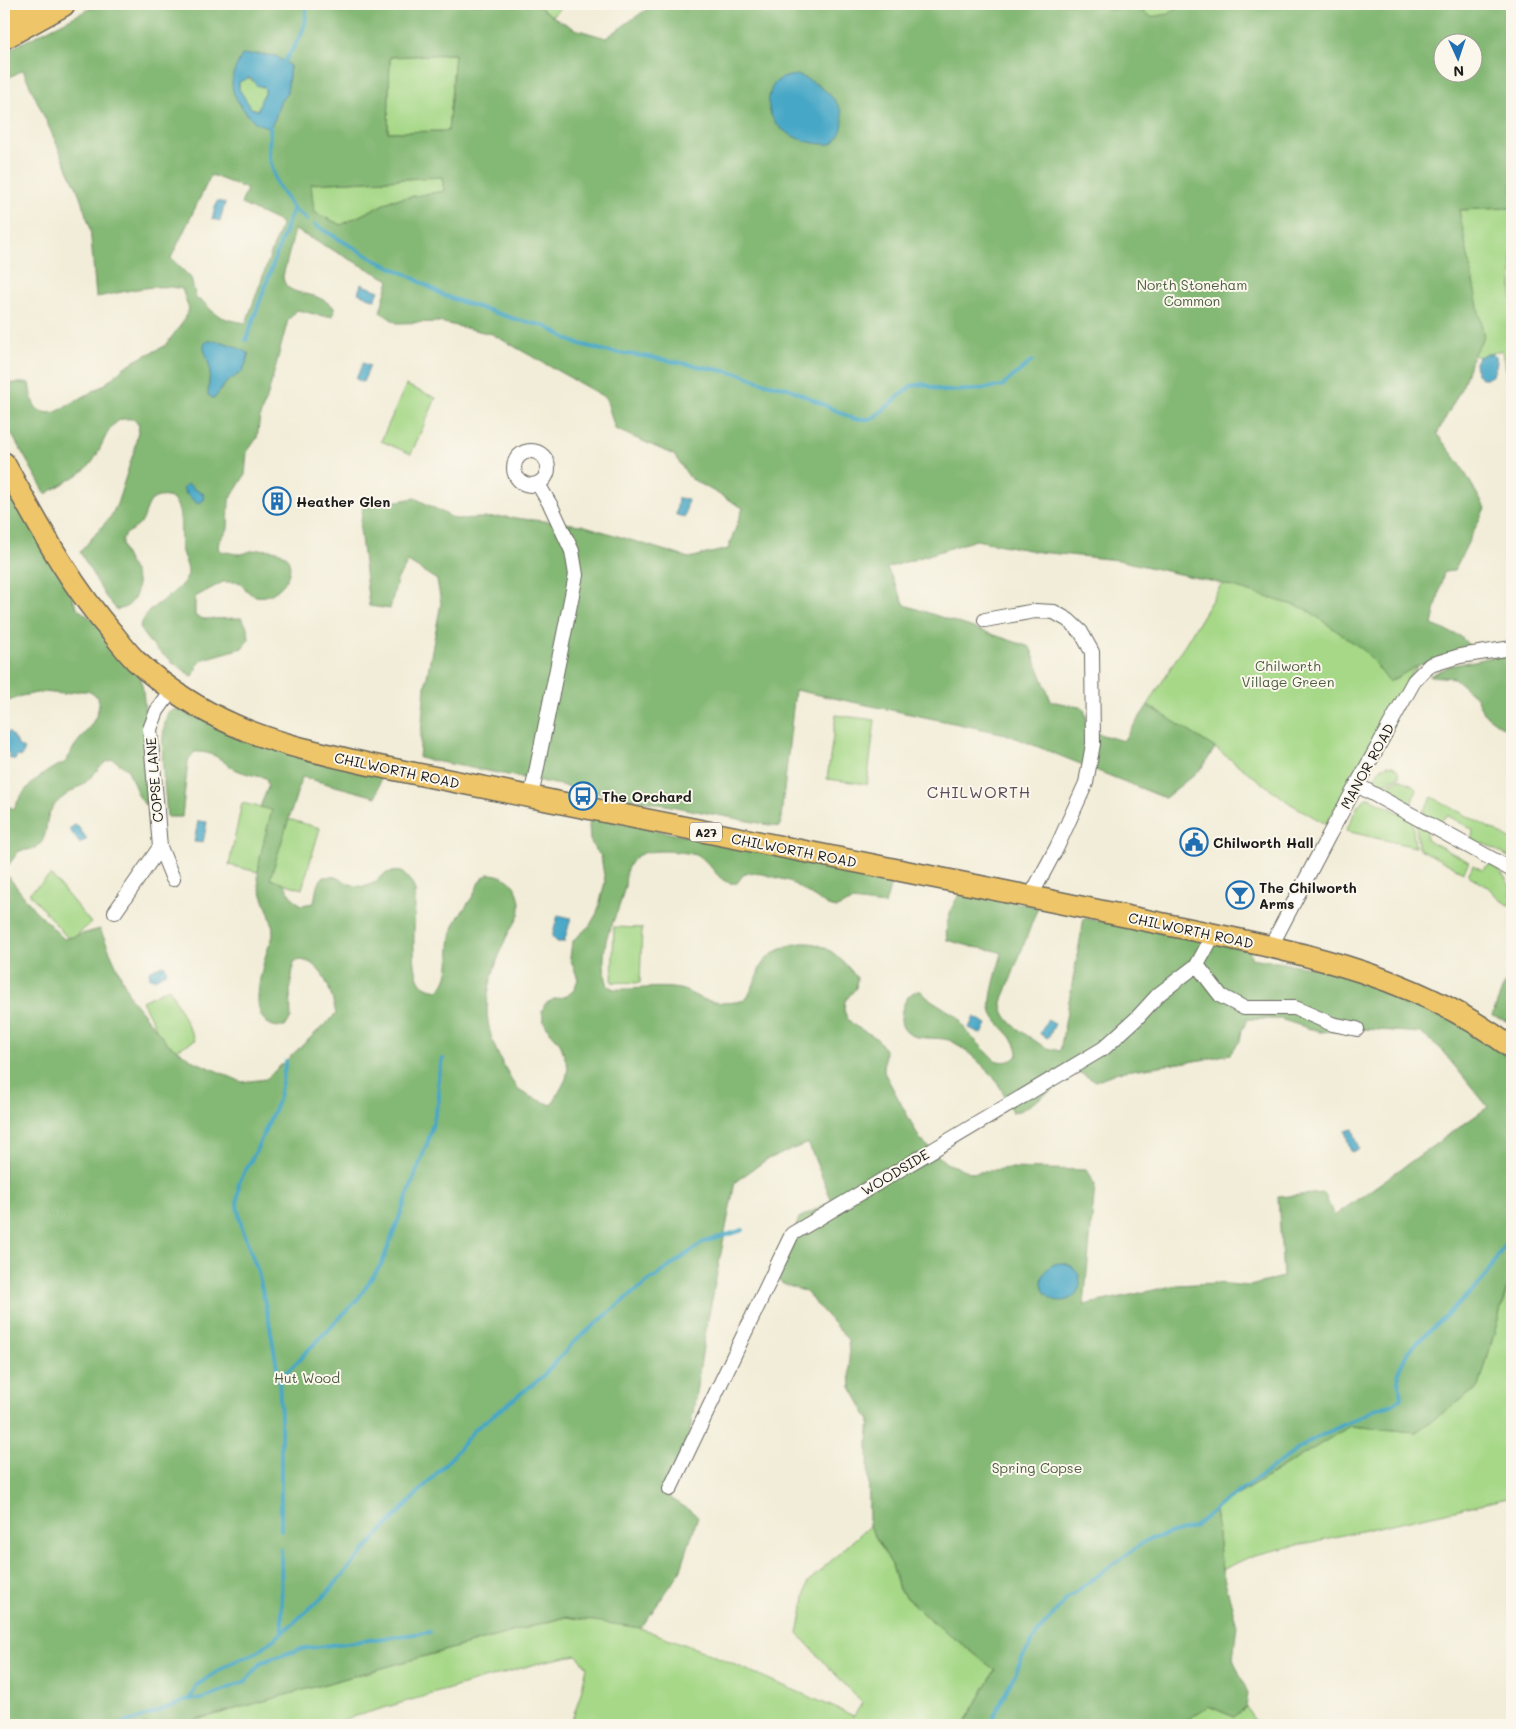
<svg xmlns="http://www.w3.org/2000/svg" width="1516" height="1729" font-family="Mali,sans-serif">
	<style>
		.green { fill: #a6d887; stroke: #617a52 }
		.forest { fill: #84b874; stroke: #506a48; fill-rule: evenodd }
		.water { fill: #47a7c6; stroke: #326271; fill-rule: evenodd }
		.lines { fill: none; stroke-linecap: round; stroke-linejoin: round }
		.stream { stroke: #47a7c6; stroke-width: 4 }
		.minor-casing { stroke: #67655e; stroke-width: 16 }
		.primary-casing { stroke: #67655e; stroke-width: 24 }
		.motorway-casing { stroke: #67655e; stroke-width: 28 }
		.minor { stroke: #fff; stroke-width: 14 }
		.primary { stroke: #eec569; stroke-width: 21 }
		.motorway { stroke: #eec569; stroke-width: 25 }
		.labels { text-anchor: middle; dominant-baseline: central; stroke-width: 4; stroke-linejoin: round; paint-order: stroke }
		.shield { fill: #fbf7ec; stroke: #5f5e5a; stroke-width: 1 }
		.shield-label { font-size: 12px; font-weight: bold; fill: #1c1c1c }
		.park-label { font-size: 14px; fill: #4c5e41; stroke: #fbf7ec }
		.poi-label { font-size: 14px; font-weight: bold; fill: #1c1c1c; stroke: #fbf7ec; text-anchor: start }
		.street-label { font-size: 14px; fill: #1c1c1c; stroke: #fbf7ec }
		.quarter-label { font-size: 16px; letter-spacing: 1px; fill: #5c4b5b; stroke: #fbf7ec }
	</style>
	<rect width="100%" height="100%" fill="#fbf7ec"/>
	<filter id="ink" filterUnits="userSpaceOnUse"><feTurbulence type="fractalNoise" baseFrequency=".02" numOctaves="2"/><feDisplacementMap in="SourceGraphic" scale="10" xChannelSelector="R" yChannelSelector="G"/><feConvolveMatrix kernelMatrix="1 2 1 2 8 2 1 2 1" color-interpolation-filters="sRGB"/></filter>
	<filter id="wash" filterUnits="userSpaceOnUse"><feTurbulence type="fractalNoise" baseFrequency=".0096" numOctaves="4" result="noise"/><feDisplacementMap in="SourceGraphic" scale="20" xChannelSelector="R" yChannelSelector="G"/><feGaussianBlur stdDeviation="1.12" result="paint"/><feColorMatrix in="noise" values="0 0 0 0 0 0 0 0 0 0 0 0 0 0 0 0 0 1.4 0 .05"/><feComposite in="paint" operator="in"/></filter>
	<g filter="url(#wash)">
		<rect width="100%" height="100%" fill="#f2edd8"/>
		<!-- green -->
		<path class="green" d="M535,4H566L552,16Z
			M1099,4H1181L1169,14L1150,17L1137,7L1109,10Z
			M455,54L448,131L388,132L390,57Z
			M248,78L265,89V94L258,110L251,108L239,89V82Z
			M442,177L444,191L392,200L341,225L314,212L310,184Z
			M1510,208L1512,211V386L1510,387L1502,350L1479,357L1473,355L1483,337L1459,210Z
			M406,385L436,398L411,454L381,441Z
			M1269,506L1420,664L1411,674L1326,824L1291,804L1215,748L1148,705Z
			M836,715L875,720L867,784L827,779Z
			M1388,765C1395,766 1400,769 1399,777L1377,786L1375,779C1376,772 1381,767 1388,765Z
			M1399,779L1411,784L1416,789L1412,802L1408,806L1381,791V788Z
			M1432,797L1512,840V859L1483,843L1480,847L1472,840V838L1473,830L1447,815C1438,826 1435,822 1424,815V810Z
			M1366,798H1370L1412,819L1415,847L1346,831L1358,805Z
			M242,803L272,810L258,872L229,865Z
			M288,819L320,828L302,889L270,879Z
			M1416,823L1427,826L1426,839L1469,862L1463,872L1418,848Z
			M1490,864C1508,876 1512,885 1512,907L1499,899L1488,887L1468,875L1473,865L1482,870Z
			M51,875L91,923L70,941L29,893Z
			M614,927L642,928L640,983L612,982Z
			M169,988L195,1040L169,1054L142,1001Z
			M1512,1270V1497L1254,1555L1222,1570L1215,1509L1350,1426L1416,1432L1479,1387Z
			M869,1526L892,1565L899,1590L922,1613L995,1670L964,1725H570L580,1696L587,1667L577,1655L546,1661L325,1725H178L566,1617L635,1626L708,1653L854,1716L862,1703L798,1634L808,1582Z
			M1208,1706L1234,1717L1246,1708L1258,1725H1180Z"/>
		<!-- forest -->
		<path class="forest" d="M99,4H535L552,16L575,29L606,38L654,4H1099L1109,10L1137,7L1151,17L1169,14L1181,4H1512V211L1509,208L1459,210L1484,337L1473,355L1463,385L1437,434L1460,464L1485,508L1454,571L1444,572L1432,625L1460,636L1472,648L1419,665L1389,682L1366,652L1306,609L1223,584L1118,560L1039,552L976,540L887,568L905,605L1030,647L1051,701L1084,708L1089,731L1123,741L1148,705L1215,748L1202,768L1165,798L1006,734L795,690L780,827L419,758L425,687L441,603L437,580L408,562L397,580L390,609L369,606L360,529L363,507L415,498L455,519L505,517L582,525L689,558L728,549L743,508L690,478L674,455L615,429L606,398L492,334L439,322L397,323L380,312L389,280L295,230L283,276C284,294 304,292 317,297C324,300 329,303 335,308L333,316H323L297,310L288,320L268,395L260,416L257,438L247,452L245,475L229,501L228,529L219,542L218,548L221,551C227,552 234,554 240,554C244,554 247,552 251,551C261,549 277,548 285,555C301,572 274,604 253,595C248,593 243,586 239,582H223L195,597V616L204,619L242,618L248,629L249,639L242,648L204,659L197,666L193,677C178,665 144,645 140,626C143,621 146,614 150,610C162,600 179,591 187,577C191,569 182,556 181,548C179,533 187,492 159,497C147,499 147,511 143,520C138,530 123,532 122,540C121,560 143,572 136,594C132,604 127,608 117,610L105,596L80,552L111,516L117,504L134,451L139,426L134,419C129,419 123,418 118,421C105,429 100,455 89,466C81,475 58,486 46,494L4,421V383H29C32,401 33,416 56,412L104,385L123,368L136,360L165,346L183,322L189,309L182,289C155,282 122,293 96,297L90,227L78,191L23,70L4,80V52ZM1444,42H1474V72H1444ZM455,54L448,131L388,132L390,57ZM276,56L290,66L287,93L280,102L248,115L232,82ZM211,175L247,189L241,204L282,223L246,323C235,321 224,320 215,313C206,307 207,302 196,299L191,278L171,258ZM442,177L444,191L392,200L341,225L314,212L311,184Z
			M4,476L66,584L77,608L93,620L136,669L141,680L143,690L147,734L151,800L145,805L138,795L128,770L113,759C100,763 96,773 87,781C75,791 55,798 49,814C45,823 48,835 40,844C35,850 26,850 19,851L4,871L33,908L64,939L100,929L131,999L167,1043L194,1061L242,1082L266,1079L336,1014C332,997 327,974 312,964C310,962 305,961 301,960L294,962L290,990L291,1018L285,1027C244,1030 260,975 267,951C269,945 273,939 273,933C273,918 262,899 259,885C255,866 267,830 272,810L260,807L268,787L266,778C258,776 250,775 242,772C223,766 220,751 194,752L188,761L182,817H167C165,783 157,745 168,712L176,709L216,723L383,771L376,797L302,777L270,879L284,883L290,895L301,905L314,903L317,885L323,877C327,877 332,876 335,877C346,881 354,888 366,886C380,883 379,869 402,872L412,883L415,891C416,911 409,969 421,983C425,988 433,989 439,990C454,973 447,953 452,932C456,916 468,906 475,892C477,889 477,884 480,881C482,879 486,876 488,874C508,874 521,888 520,908C520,918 514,924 509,932C505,939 502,948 499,956C481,1001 483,1031 508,1073C511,1078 515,1088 520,1091C529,1097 542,1101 552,1105L566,1079L568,1067L560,1043L550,1032L544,1022L542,1011L545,1004L554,999L567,996L574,990L578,979L570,958L572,942L590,925L597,913L605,882L601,856L595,850L590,840L589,825L592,817L892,879L885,905L852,901L837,908L828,906L789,881L763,874L749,873L743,875L737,883C718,886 713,863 698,856C687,851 652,849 641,854C636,856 630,862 628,867C625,873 626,880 625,886C622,897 619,909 614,919C612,926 607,933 606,941C603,957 603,971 608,986L614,989C636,990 658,985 679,989C686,990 693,995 700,998C712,1003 728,1004 741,1001C752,998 756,973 763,963C768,956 776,951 784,948C816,933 838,953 857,978L856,988L845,1001L844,1010L847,1018L855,1026L875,1037L880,1042L885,1050L884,1072L920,1139L946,1163L973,1173L1008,1168L1086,1170L1095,1185L1084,1305L1177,1285L1215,1283L1250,1286L1283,1277L1278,1197L1324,1193L1334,1216L1488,1107L1439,1047L1420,1033L1366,1029L1320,1032L1280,1019H1248L1242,1030L1240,1041L1230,1054L1201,1060L1118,1072L1095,1081L1078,1072L1027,1107L1019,1111L1012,1112C1007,1102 1003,1091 997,1082C989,1070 964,1047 951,1041C938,1035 913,1043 904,1029C897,1020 903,997 914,992C915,991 920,991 921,991L928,998L958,1017L965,1030L995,1060C1003,1063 1012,1062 1018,1055C1018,1035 996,1028 991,1010C988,999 999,965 1002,953L993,950L973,947L947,940C944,926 952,901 963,891L1038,907L1002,1002C1001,1023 1030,1036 1044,1047L1060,1051L1084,918L1250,950L1251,958L1330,970L1412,999L1484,1037L1512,1061V1270L1479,1387L1416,1432L1350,1426L1215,1509L1222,1570L1237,1625L1233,1659L1248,1693L1246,1708L1234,1717L1208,1706L1180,1725H964L995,1670L922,1613L899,1589L892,1565L869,1526L868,1441L870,1421L851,1387L848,1340L806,1292L783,1284L778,1280L799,1218L832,1201L808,1143L766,1160L735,1182L705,1334L690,1432L664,1488L669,1497L698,1516L680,1572L641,1628L565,1617L178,1725H4V804L14,809C22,790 36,778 53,768C56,766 61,765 64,763C68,760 71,752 74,747C84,733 103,716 98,697L88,691H78L64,694L42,692L21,696L4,703Z
			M1512,653V751L1510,749L1509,732L1483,713L1476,697L1454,678L1429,676L1450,666Z
			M1508,975L1512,977V1023L1492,1016Z"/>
		<!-- water -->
		<path class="water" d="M258,54L276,56L290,66L287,93L280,102L275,119L270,127C257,125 253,121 244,110C228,90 229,78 242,55ZM249,78L253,80L257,86H262L265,89V94L262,97L258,110L251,108L239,89V82Z
			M797,75C826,85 861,115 832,144C803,146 760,128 770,93C774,78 784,77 797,75Z
			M217,201L225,203L220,221L212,219Z
			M361,284L379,291L375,300L358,293Z
			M208,341C223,340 236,346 249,354L243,371L226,383L214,399L208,395L210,368L204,349V344Z
			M1485,354H1491L1496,357L1497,363L1493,375L1488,378H1482L1476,373L1475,362L1479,357Z
			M363,363L370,366L363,382L356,379Z
			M187,484C192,485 193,490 203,493L204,500L198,504L186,494L183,488Z
			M678,498L688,499L685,517L676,515Z
			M9,732L19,746L24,749V752L21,757L17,756L15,760L9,758V754L4,746V734Z
			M198,821L207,822L203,843L194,842Z
			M76,824L87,839L80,844L69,829Z
			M558,915L571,918L564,942H557L552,937Z
			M162,965L165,966L167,970L166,973L154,979L150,978L149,971Z
			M974,1017L987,1024L982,1034L969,1028Z
			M1047,1020L1055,1024L1048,1038L1040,1034Z
			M1353,1129L1359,1149L1351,1152L1345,1131Z
			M1042 1282a19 19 0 1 1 38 0a19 19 0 1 1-38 0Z"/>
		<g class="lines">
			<!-- stream -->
			<path class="stream" d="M284,62C296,43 310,28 305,4
				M270,127L269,156L277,185L293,208L307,220
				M315,225L375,260L406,274L445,296L462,302L518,320L545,326L573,342L605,351L649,357L741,374L761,382L788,388L854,419H871L880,413L911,386L923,384L943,391L971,390L1002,386L1032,361
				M246,340L293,208
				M279,1379L294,1365L357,1300L382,1263L428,1141L439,1100L438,1076L443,1059
				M281,1530V1418L279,1379L269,1321L258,1272L242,1228L237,1205L239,1182L255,1153L278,1101L286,1061
				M281,1549L282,1633
				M190,1699H202L246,1681L262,1662L301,1649L430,1632
				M118,1725L138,1719L190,1699L197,1685L229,1664L257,1652L282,1633L326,1594L380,1533L453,1456L474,1430L541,1378L574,1342L634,1292L704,1242L743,1230
				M990,1725L1023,1657L1037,1634L1067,1598L1147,1540L1194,1527L1215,1509L1308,1442L1374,1410L1391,1405L1401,1398L1398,1372L1408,1351L1481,1283L1507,1241L1512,1238"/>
		</g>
	</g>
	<g filter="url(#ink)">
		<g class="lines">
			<!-- minor casing -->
			<g class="minor-casing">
				<path id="minor" d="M514 468a17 17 0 1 1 34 0a17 17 0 1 1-34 0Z
					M985,620L1035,611L1054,612L1068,620L1081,632L1092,652L1093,744L1086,783L1057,847L1034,890L1029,896
					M172,690L157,711L150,729L160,847L173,879
					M1357,785L1512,870
					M531,797L576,575L572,551L551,506L538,484
					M115,912L160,847
					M1271,946L1329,835L1414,681L1430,665L1460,656L1512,648
					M1197,965L1221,996L1244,1008H1295L1332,1024L1357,1029
					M670,1489L792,1234L1104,1048L1136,1019L1159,994L1197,965L1214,934"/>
			</g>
			<!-- primary casing -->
			<g class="primary-casing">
				<path id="primary" d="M4,463C37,522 69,584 114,635C121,644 128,653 136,661C165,687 198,709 234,725C278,745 326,754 372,765C574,806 776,846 978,886C1049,900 1121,915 1193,930C1307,954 1417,976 1512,1048"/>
			</g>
			<!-- motorway casing -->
			<g class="motorway-casing">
				<path id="motorway" d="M4,12L20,4
					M4,36L62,4"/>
			</g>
			<!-- minor -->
			<use href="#minor" class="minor"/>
			<!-- primary -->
			<use href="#primary" class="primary"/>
			<!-- motorway -->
			<use href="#motorway" class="motorway"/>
		</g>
	</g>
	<!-- icons -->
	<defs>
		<g id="building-ring" transform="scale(1.4375)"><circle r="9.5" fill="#fbf7ec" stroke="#1f6fb2" stroke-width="1.5"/><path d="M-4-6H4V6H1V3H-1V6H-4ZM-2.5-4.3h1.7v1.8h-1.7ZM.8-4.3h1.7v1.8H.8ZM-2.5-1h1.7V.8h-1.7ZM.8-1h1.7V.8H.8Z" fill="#1f6fb2"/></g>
		<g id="bus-ring" transform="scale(1.4375)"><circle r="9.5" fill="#fbf7ec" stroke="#1f6fb2" stroke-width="1.5"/><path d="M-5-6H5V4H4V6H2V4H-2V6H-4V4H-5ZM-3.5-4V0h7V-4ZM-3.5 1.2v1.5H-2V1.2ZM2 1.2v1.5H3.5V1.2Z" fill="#1f6fb2"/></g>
		<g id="civic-ring" transform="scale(1.4375)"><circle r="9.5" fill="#fbf7ec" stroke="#1f6fb2" stroke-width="1.5"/><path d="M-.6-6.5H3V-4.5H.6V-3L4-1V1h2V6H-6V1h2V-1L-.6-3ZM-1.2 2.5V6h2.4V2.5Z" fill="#1f6fb2"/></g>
		<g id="bar-ring" transform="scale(1.4375)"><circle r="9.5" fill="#fbf7ec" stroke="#1f6fb2" stroke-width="1.5"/><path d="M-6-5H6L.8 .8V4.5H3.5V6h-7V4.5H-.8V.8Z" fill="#1f6fb2"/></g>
	</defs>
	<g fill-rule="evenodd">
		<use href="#building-ring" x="277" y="501"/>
		<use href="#bus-ring" x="583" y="796"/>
		<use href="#civic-ring" x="1194" y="842"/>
		<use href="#bar-ring" x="1240" y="895"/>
	</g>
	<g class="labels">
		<!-- shield labels -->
		<rect class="shield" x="690" y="822.5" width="32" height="19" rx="4"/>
		<g class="shield-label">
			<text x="706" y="832">A27</text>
		</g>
		<!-- park labels -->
		<g class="park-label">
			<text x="1192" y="284">North Stoneham<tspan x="1192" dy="16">Common</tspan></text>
			<text x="1288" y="665">Chilworth<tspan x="1288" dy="16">Village Green</tspan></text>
			<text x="307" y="1377">Hut Wood</text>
			<text x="1037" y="1467">Spring Copse</text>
		</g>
		<!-- poi labels -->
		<g class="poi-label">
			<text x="296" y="501">Heather Glen</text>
			<text x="602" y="796">The Orchard</text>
			<text x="1213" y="842">Chilworth Hall</text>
			<text x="1259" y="887">The Chilworth<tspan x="1259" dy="16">Arms</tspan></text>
		</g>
		<!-- street labels -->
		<g class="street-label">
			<text transform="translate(1367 766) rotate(-61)">MANOR ROAD</text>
			<text transform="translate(397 770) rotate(12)">CHILWORTH ROAD</text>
			<text transform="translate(154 780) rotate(-95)">COPSE LANE</text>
			<text transform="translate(794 850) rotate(11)">CHILWORTH ROAD</text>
			<text transform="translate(1191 930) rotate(12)">CHILWORTH ROAD</text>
			<text transform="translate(895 1172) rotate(-31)">WOODSIDE</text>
		</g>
		<!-- quarter labels -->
		<g class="quarter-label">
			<text x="979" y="791">CHILWORTH</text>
		</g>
	</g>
	<!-- margin -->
	<rect width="1516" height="1729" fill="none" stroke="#fbf7ec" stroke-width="20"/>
	<!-- north arrow -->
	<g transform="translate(1458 58) rotate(177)"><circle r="24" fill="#fbf7ec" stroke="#a29f99"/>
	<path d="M0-4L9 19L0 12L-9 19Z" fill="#1f6fb2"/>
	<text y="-8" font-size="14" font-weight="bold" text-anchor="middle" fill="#1c1c1c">N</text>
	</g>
</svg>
